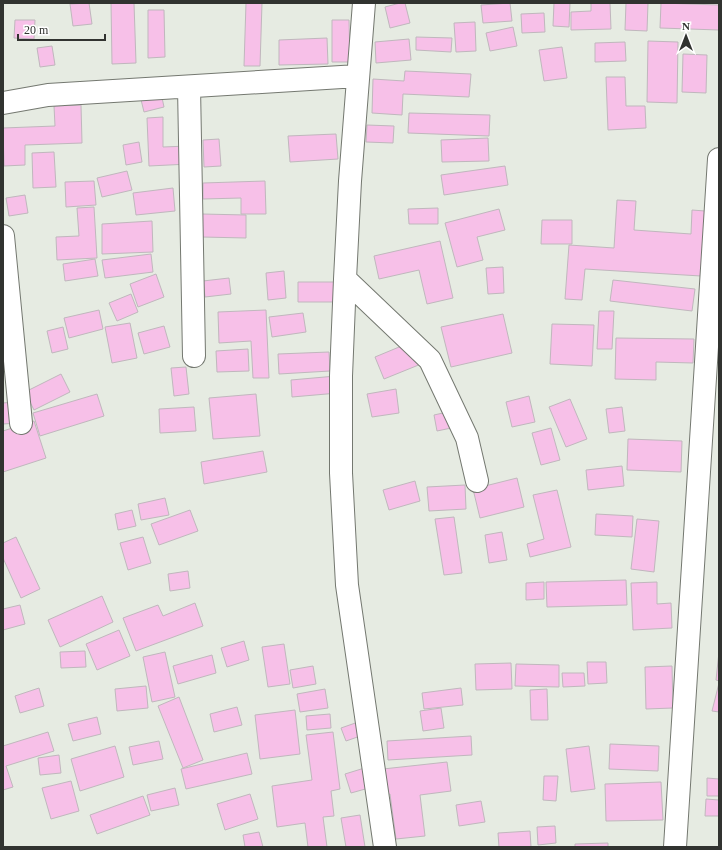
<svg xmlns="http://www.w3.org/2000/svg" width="722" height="850" font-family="Georgia,serif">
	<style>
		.building { fill: #f7c0e8; stroke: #c0b7bd }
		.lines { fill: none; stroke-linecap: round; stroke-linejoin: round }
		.street-casing { stroke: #747870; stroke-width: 24 }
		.street { stroke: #fff; stroke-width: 22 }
	</style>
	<rect width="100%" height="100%" fill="#e6ebe2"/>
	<!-- building -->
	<path class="building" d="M89,3L92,24L73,26L70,4Z
		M111,3H134L136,63L112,64Z
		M246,3H262L260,66H244Z
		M400,3H405L410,23L390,28L385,7Z
		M510,3L512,21L483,23L481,5Z
		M554,3H570L569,27L553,26Z
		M591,3H610L611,29L571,30V12L591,11Z
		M626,3H648L647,31L625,30Z
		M661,3L719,5V30L660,28Z
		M148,10H164L165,57L148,58Z
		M544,13L545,32L522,33L521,14Z
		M15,20H35L34,39L14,38Z
		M332,20H349L350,62H332Z
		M475,22L476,51L456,52L454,23Z
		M513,27L517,46L490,51L486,33Z
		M416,37L452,38L451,52L416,50Z
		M327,38L328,64L279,65V40Z
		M409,39L411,60L376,63L375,42Z
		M648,41L678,42L677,103L647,102Z
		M625,42L626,61L595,62V43Z
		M52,46L55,65L40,67L37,48Z
		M562,47L567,78L544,81L539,50Z
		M683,54L707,55L706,93L682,92Z
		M405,71L471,74L469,97L403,94L402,115L372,113L373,79L404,81Z
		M606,77H625L626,106H645L646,128L608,130Z
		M158,79L164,107L144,112L137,83Z
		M81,105L82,143L25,145V165L4,166L3,128L55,126L54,106Z
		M409,113L490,115L489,136L408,133Z
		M163,117V147L188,146L189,164L149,166L147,118Z
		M367,125L394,126L393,143L366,142Z
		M336,134L338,159L290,162L288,136Z
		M488,138L489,161L442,162L441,140Z
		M219,139L221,166L204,167L203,140Z
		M139,142L142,162L126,165L123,145Z
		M54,152L56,187L33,188L32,153Z
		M505,166L508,185L444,195L441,175Z
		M127,171L132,190L102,197L97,178Z
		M94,181L96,205L66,207L65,182Z
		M265,181L266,214H241V198L203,199V183Z
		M173,188L175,211L136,215L133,193Z
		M25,195L28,213L9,216L6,198Z
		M617,200L636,201L634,230L691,234L692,210L705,211L701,276L585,269L582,300L565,299L569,245L614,248Z
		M94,207L97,258L57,260L56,237L79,236L77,208Z
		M438,208V224H409L408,209Z
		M499,209L505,230L477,237L483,260L457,267L445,223Z
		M202,214L246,215V238L202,237Z
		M542,220H572V244H541Z
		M152,221L153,252L102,254V224Z
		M440,241L453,298L427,304L419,270L379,279L374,256Z
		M151,254L153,272L105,278L102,260Z
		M95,259L98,276L65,281L63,264Z
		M503,267L504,293L488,294L486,268Z
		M284,271L286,298L268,300L266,273Z
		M156,274L164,297L138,307L130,284Z
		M229,278L231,294L205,297L203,281Z
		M613,280L695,289L692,311L610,301Z
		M298,282H347V302H298Z
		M131,294L138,312L117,321L109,303Z
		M99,310L103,329L69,338L64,318Z
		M266,310L269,378H253L251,341L219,343L218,312Z
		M599,311H614L612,349H597Z
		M303,313L306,332L272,337L269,317Z
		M503,314L512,353L451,367L441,327Z
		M130,323L137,358L112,363L105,327Z
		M552,324L594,325L592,366L550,364Z
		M164,326L170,347L144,354L138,333Z
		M63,327L68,349L52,353L47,331Z
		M616,338L694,339L693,363L656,362V380L615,379Z
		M416,340L426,362L384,379L375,357Z
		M248,349L249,371L217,372L216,351Z
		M329,352L330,371L279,374L278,354Z
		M186,367L189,394L174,396L171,368Z
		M61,374L70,392L34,410L25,392Z
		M336,376L338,393L292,397L291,380Z
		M396,389L399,413L372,417L367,394Z
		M97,394L104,416L40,436L33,413Z
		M256,394L260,436L213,439L209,398Z
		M529,396L535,422L512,427L506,402Z
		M570,399L587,439L566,447L549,407Z
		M14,402L17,423L3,424V403Z
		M194,407L196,431L160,433L159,409Z
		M622,407L625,431L609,433L606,409Z
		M452,411L456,427L437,431L434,415Z
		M34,421L46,458L3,472V431Z
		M551,428L560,460L541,465L532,433Z
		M628,439L682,441L681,472L627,470Z
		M263,451L267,472L204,484L201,462Z
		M622,466L624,486L588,490L586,470Z
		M517,478L524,507L480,518L473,489Z
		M415,481L420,501L389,510L383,490Z
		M465,485L466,509L429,511L427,487Z
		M557,490L571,547L530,557L527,544L544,539L533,495Z
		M165,498L169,515L141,520L138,504Z
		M132,510L136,526L118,530L115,514Z
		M190,510L198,531L159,545L151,524Z
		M596,514L633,516L632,537L595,535Z
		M454,517L462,573L444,575L435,519Z
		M637,519L659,521L654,572L631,569Z
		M502,532L507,560L489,563L485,535Z
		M16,537L40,589L21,598L3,558V543Z
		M143,537L151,563L128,570L120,543Z
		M188,571L190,588L170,591L168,574Z
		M626,580L627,605L547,607L546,582Z
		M544,582V599L526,600V583Z
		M657,582V604L671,603L672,628L633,630L631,583Z
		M102,596L113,622L60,647L48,620Z
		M195,603L203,626L136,651L123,618L158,605L163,616Z
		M20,605L25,624L3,630V609Z
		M119,630L130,656L97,670L86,644Z
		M244,641L249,660L227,667L221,648Z
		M284,644L290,684L268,687L262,647Z
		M85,651L86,667L61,668L60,652Z
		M165,652L175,697L152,702L143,657Z
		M719,652V681L716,680Z
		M212,655L216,673L178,684L173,666Z
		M587,662H606L607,683L588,684Z
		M511,663L512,689L476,690L475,664Z
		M516,664L559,665V687L515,686Z
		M313,666L316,684L293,688L290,670Z
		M672,666L673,708L646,709L645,667Z
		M562,673H584L585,686L563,687Z
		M719,683V712L712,711Z
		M146,686L148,708L117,711L115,689Z
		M39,688L44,706L20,713L15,696Z
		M461,688L463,705L424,709L422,693Z
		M325,689L328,708L300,712L297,694Z
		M547,689L548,720H531L530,690Z
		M179,697L203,760L183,768L158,706Z
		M237,707L242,725L214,732L210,714Z
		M441,708L444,728L423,731L420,711Z
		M295,710L300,754L260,759L255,715Z
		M330,714L331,728L307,730L306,716Z
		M97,717L101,734L73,741L68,724Z
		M364,720L369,733L346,741L341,728Z
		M48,732L54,751L6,766L13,787L3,790V746Z
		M333,732L340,789L331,791L334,816L323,817L327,847H308L305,823L277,827L272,786L312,780L306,735Z
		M471,736L472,755L388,760L387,741Z
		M159,741L163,759L133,765L129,747Z
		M610,744L659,746L658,771L609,769Z
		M115,746L124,777L80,791L71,759Z
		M589,746L595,789L571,792L566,749Z
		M247,753L252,774L186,789L181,769Z
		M59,755L61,773L40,775L38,758Z
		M447,762L451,791L420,795L425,836L396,839L390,794H386L383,769Z
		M371,766L376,786L351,793L345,774Z
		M544,776H558L556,801L543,800Z
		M707,778L719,779V796H707Z
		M71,781L79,811L51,819L42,788Z
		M661,782L663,820L606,821L605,784Z
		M175,788L179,805L151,811L147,795Z
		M250,794L258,819L225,830L217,804Z
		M143,796L150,815L97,834L90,815Z
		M706,799L719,800V816H705Z
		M481,801L485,822L459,826L456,805Z
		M360,815L365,847H346L341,818Z
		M555,826L556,843L538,845L537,827Z
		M530,831L531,847H499L498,833Z
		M259,832L263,847H245L243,835Z
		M608,843V847H575V844Z"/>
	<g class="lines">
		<!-- street casing -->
		<g class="street-casing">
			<path id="street" d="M364,3L350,181L345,279L341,376V473L347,585L385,847
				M189,87L194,356
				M3,103L48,95L358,76
				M3,236L21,423
				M345,279L430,360L467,438L477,481
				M675,847L719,159"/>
		</g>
		<!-- street -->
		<use href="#street" class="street"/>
	</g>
	<!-- border -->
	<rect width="722" height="850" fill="none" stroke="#313330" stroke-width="8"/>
	<!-- north arrow -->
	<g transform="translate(686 36)" stroke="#ffffff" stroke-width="3" paint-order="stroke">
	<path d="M0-3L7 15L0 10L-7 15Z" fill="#313330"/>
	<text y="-6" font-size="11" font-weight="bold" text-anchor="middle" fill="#313330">N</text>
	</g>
	<!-- scale -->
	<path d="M18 34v6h87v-6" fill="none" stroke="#313330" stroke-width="2"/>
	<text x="24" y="34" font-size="12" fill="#313330" stroke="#ffffff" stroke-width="3" paint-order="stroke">20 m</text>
</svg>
